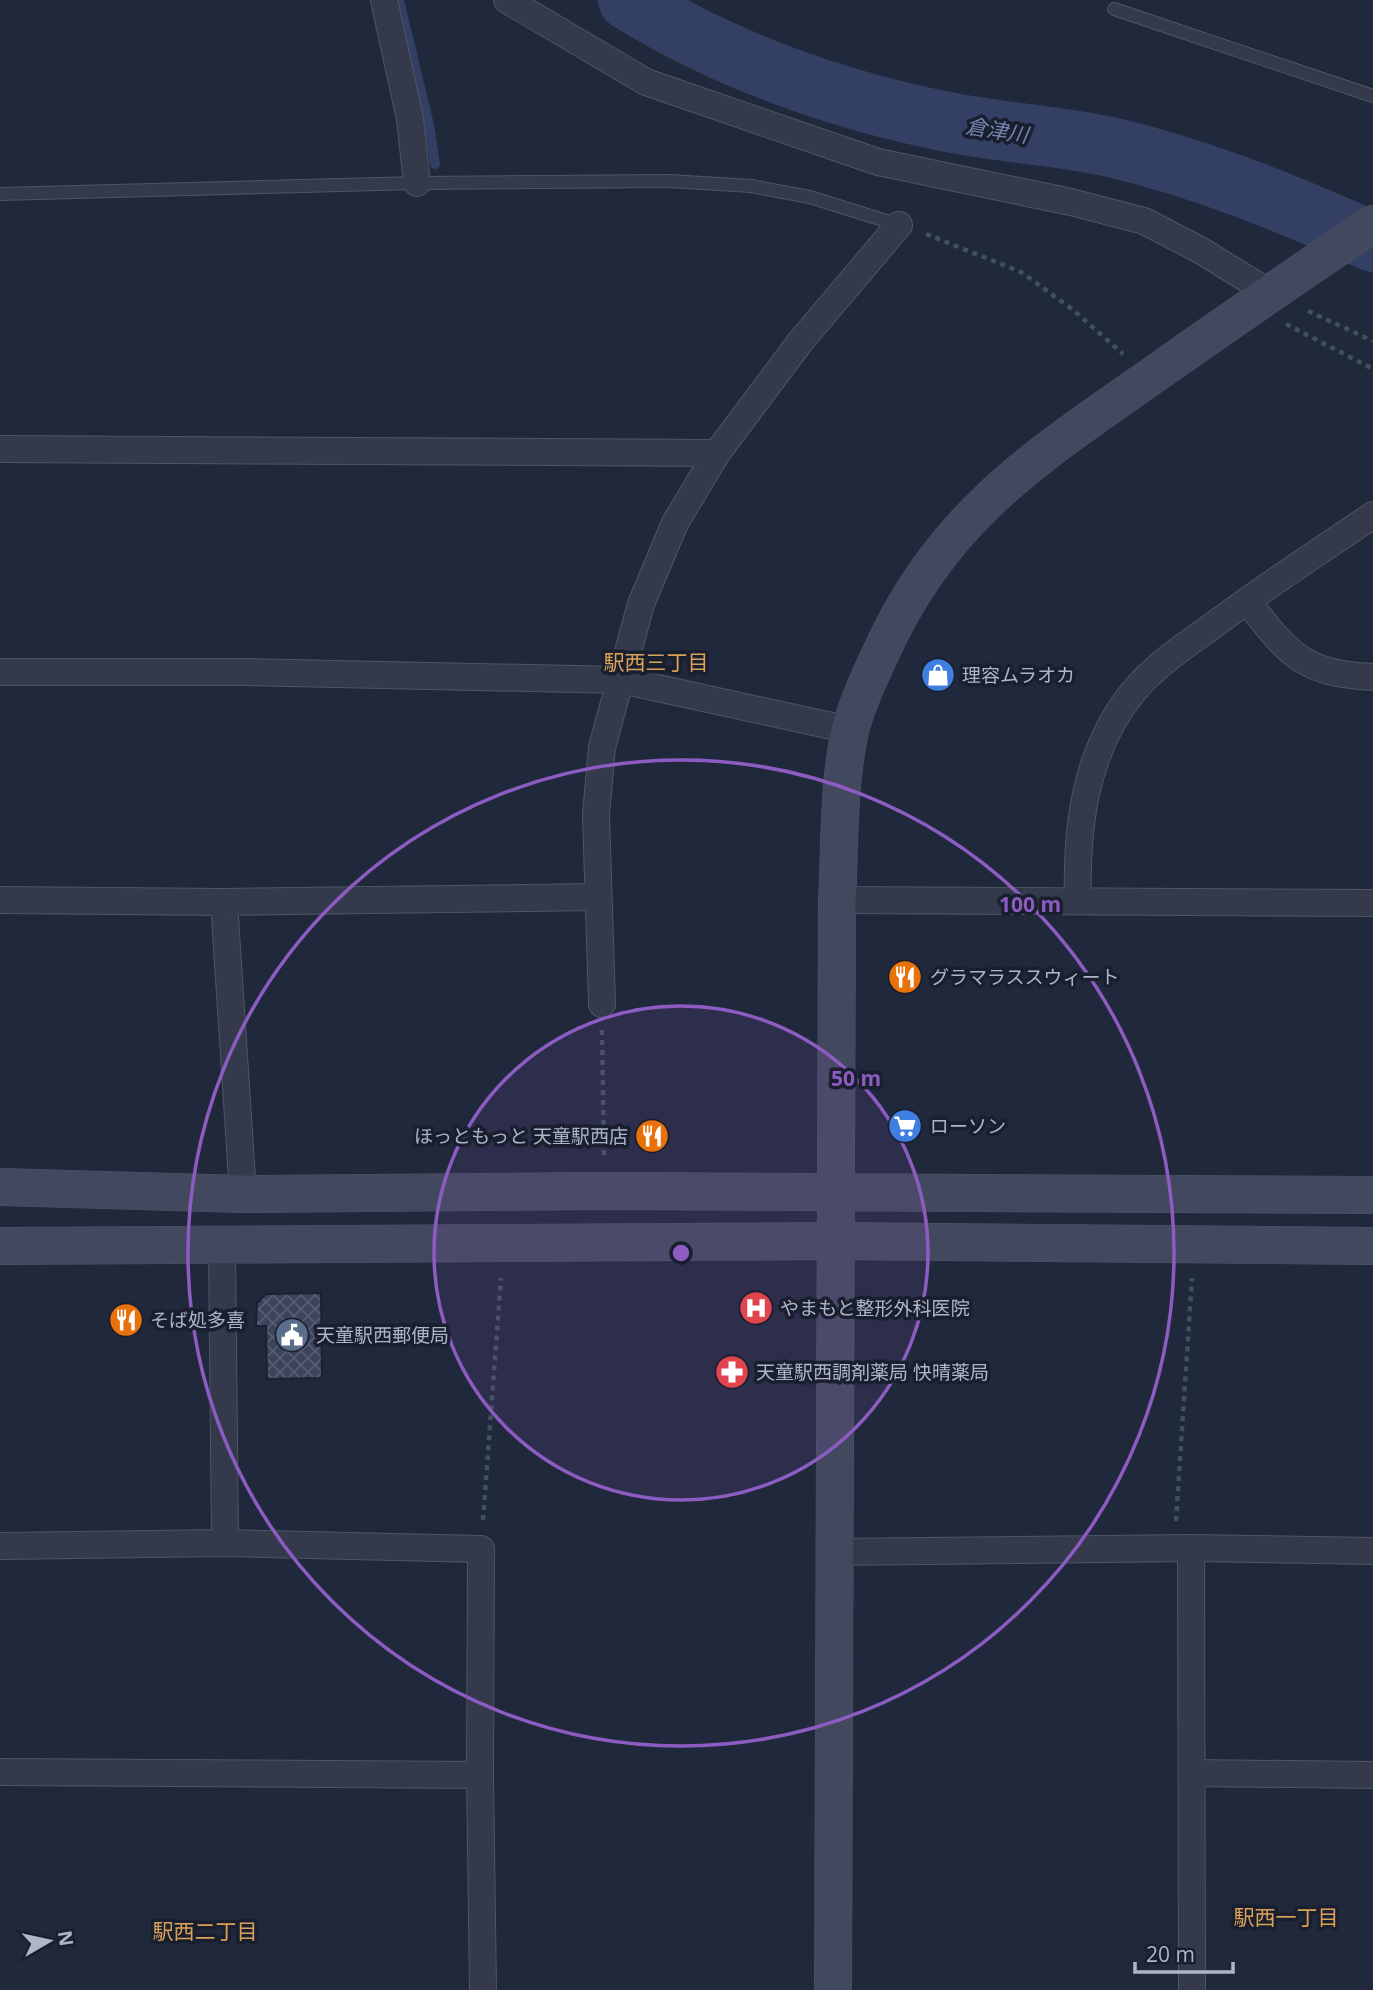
<svg xmlns="http://www.w3.org/2000/svg" width="1373" height="1990" font-family="'Open Sans','Noto Sans JP',sans-serif">
	<style>
		.lines { fill: none; stroke-linecap: round; stroke-linejoin: round }
		.stream { stroke: #334063; stroke-width: 10 }
		.river { stroke: #334063; stroke-width: 60 }
		.building { fill: url(#building-cross-hatch); stroke: #1b2131; stroke-width: 2 }
		.lane-casing { stroke: #4f5565; stroke-width: 14 }
		.street-casing { stroke: #4f5565; stroke-width: 28 }
		.secondary-casing { stroke: #4f5565; stroke-width: 38 }
		.path { stroke: #405259; stroke-width: 4.5; stroke-dasharray: 5 5; stroke-linecap: butt }
		.lane { stroke: #343a4b; stroke-width: 12 }
		.street { stroke: #343a4b; stroke-width: 26 }
		.secondary { stroke: #42485e; stroke-width: 37 }
		.ring { fill: none; stroke: #8d5cc2; stroke-width: 3.5 }
		.labels { text-anchor: middle; dominant-baseline: central; stroke-width: 7; stroke-linejoin: round; paint-order: stroke }
		.poi-label { font-size: 19px; fill: #afb5c7; stroke: #191f2f; text-anchor: start }
		.water-label { font-size: 21px; font-style: italic; fill: #7586b1; stroke: #191f2f }
		.neighbourhood-label { font-size: 21px; fill: #d9a258; stroke: #191f2f }
		.centre { fill: #8d5cc2; stroke: #191f2f; stroke-width: 3.5 }
		.ring-label { font-size: 21px; text-anchor: middle; font-weight: bold; fill: #8d5cc2; stroke: #191f2f; stroke-width: 7; stroke-linejoin: round; paint-order: stroke }
	</style>
	<defs>
		<pattern id="building-cross-hatch" width="8" height="8" patternUnits="userSpaceOnUse" patternTransform="scale(1.75)"><rect width="8" height="8" fill="#3c445b"/><path d="M0 0l8 8M0 8l8-8" fill="none" stroke="#565d71"/></pattern>
	</defs>
	<rect width="100%" height="100%" fill="#20283b"/>
	<g class="lines">
		<!-- stream -->
		<path class="stream" d="M399,0L429,125L435,164"/>
		<!-- river -->
		<path class="river" d="M628,0C726,61 840,101 953,123C1006,133 1062,136 1115,148C1206,170 1289,204 1373,242"/>
	</g>
	<!-- building -->
	<path class="building" d="M321,1293L322,1378L267,1379L266,1326H256L257,1303L266,1294Z"/>
	<g class="lines">
		<!-- lane casing -->
		<g class="lane-casing">
			<path id="lane" d="M1114,9L1373,96
				M0,194L417,183L670,181L751,186L810,197L899,225"/>
		</g>
		<!-- street casing -->
		<g class="street-casing">
			<path id="street" d="M384,0L410,119L417,183
				M507,0L646,82L878,162L1071,202L1144,221L1200,250L1270,293
				M0,449L717,453
				M1247,601C1288,653 1302,674 1373,677
				M0,672H243L621,680L850,730
				M0,900L224,902L597,897
				M837,900L1373,903
				M1078,900C1076,827 1085,751 1133,692C1155,665 1186,645 1215,624C1266,586 1320,551 1373,515
				M224,902L243,1194
				M602,1004L596,815L602,747L641,604L675,523L717,453L800,342L899,225
				M222,1244L225,1543
				M0,1546L225,1543L481,1549L480,1775L483,1990
				M1191,1548L1373,1551
				M832,1552L1191,1548L1192,1990
				M0,1772L480,1775
				M1192,1773L1373,1775"/>
		</g>
		<!-- secondary casing -->
		<g class="secondary-casing">
			<path id="secondary" d="M0,1187L243,1194L605,1191L1373,1195
				M0,1246L838,1241L1373,1246
				M833,1990L837,900C840,844 838,785 850,731C856,706 868,680 879,657C941,515 1038,456 1159,371C1230,321 1301,272 1373,224"/>
		</g>
		<!-- path -->
		<path class="path" d="M926,234L1021,272L1072,309L1123,354
			M1308,311L1373,341
			M1286,324L1373,369
			M602,1030L604,1158
			M483,1520L501,1278
			M1176,1521L1192,1278"/>
		<!-- lane -->
		<use href="#lane" class="lane"/>
		<!-- street -->
		<use href="#street" class="street"/>
		<!-- secondary -->
		<use href="#secondary" class="secondary"/>
	</g>
	<!-- distance rings -->
	<circle cx="681" cy="1253" r="247" fill="#8d5cc2" fill-opacity=".12"/>
	<g class="ring">
		<circle cx="681" cy="1253" r="247"/>
		<circle cx="681" cy="1253" r="493"/>
	</g>
	<!-- icons -->
	<defs>
		<g id="shop-disc" transform="scale(1.75)"><circle r="9.5" fill="#3f7fe0" stroke="#191f2f"/><path d="M-5-2.5h2.3a2.7 3.5 0 0 1 5.4 0H5L5.5 6h-11ZM-1.5-2.5h3a1.5 2.3 0 0 0-3 0Z" fill="#fff"/></g>
		<g id="restaurant-disc" transform="scale(1.75)"><circle r="9.5" fill="#e8710a" stroke="#191f2f"/><path d="M-5-6h1v4h1v-4h1v4h1v-4h1v5L-1.5 .5V6h-2V.5L-5-1ZM5-6V6H3V1.5H1.5Q1.5-4 5-6Z" fill="#fff"/></g>
		<g id="supermarket-disc" transform="scale(1.75)"><circle r="9.5" fill="#3f7fe0" stroke="#191f2f"/><path d="M-6-5.5h2.5l.6 2H6L4.5 2H-2.5L-4.4-4H-6ZM-1.5 3.2a1.3 1.3 0 1 0 .1 0ZM3 3.2a1.3 1.3 0 1 0 .1 0Z" fill="#fff"/></g>
		<g id="hospital-disc" transform="scale(1.75)"><circle r="9.5" fill="#e0444e" stroke="#191f2f"/><path d="M-5-5h3v3.5h4V-5h3V5h-3V1.5h-4V5h-3Z" fill="#fff"/></g>
		<g id="civic-disc" transform="scale(1.75)"><circle r="9.5" fill="#5c6f8a" stroke="#191f2f"/><path d="M-.6-6.5H3V-4.5H.6V-3L4-1V1h2V6H-6V1h2V-1L-.6-3ZM-1.2 2.5V6h2.4V2.5Z" fill="#fff"/></g>
		<g id="pharmacy-disc" transform="scale(1.75)"><circle r="9.5" fill="#e0444e" stroke="#191f2f"/><path d="M-2-6h4v4h4v4h-4v4h-4v-4h-4v-4h4Z" fill="#fff"/></g>
	</defs>
	<g fill-rule="evenodd">
		<use href="#shop-disc" x="938" y="675"/>
		<use href="#restaurant-disc" x="905" y="977"/>
		<use href="#supermarket-disc" x="905" y="1126"/>
		<use href="#restaurant-disc" x="652" y="1136"/>
		<use href="#hospital-disc" x="756" y="1308"/>
		<use href="#restaurant-disc" x="126" y="1320"/>
		<use href="#civic-disc" x="292" y="1335"/>
		<use href="#pharmacy-disc" x="732" y="1372"/>
	</g>
	<g class="labels">
		<!-- poi labels -->
		<g class="poi-label">
			<text x="962" y="675">理容ムラオカ</text>
			<text x="930" y="977">グラマラススウィート</text>
			<text x="930" y="1126">ローソン</text>
			<text x="628" y="1136" text-anchor="end">ほっともっと 天童駅西店</text>
			<text x="780" y="1308">やまもと整形外科医院</text>
			<text x="150" y="1320">そば処多喜</text>
			<text x="316" y="1335">天童駅西郵便局</text>
			<text x="756" y="1372">天童駅西調剤薬局 快晴薬局</text>
		</g>
		<!-- water labels -->
		<g class="water-label">
			<text transform="translate(997 130) rotate(9)">倉津川</text>
		</g>
		<!-- neighbourhood labels -->
		<g class="neighbourhood-label">
			<text x="656" y="662">駅西三丁目</text>
			<text x="1286" y="1917">駅西一丁目</text>
			<text x="205" y="1931">駅西二丁目</text>
		</g>
	</g>
	<circle cx="681" cy="1253" r="10" class="centre"/>
	<g class="ring-label">
		<text x="1030" y="912">100 m</text>
		<text x="856" y="1086">50 m</text>
	</g>
	<!-- north arrow -->
	<g transform="translate(49 1941) rotate(81)" stroke="#191f2f" stroke-width="5" paint-order="stroke">
	<path d="M0-5L12 26L0 18L-12 26Z" fill="#afb5c7"/>
	<text y="-10" font-size="19" font-weight="bold" text-anchor="middle" fill="#afb5c7">N</text>
	</g>
	<!-- scale -->
	<path d="M1135 1962v10h98v-10" fill="none" stroke="#afb5c7" stroke-width="3.5"/>
	<text x="1146" y="1962" font-size="21" fill="#afb5c7" stroke="#191f2f" stroke-width="5" paint-order="stroke">20 m</text>
</svg>
